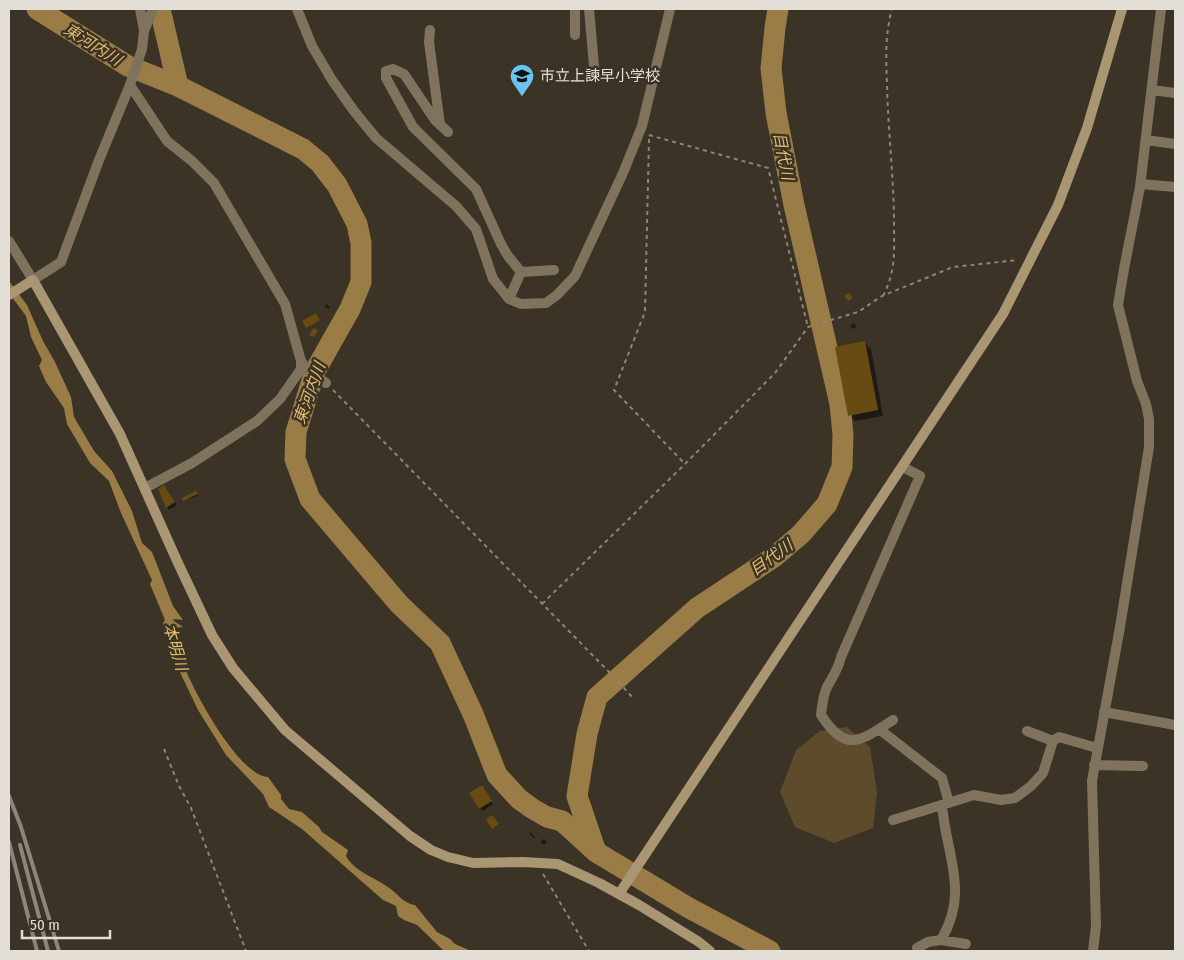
<svg xmlns="http://www.w3.org/2000/svg" width="1184" height="960" font-family="'Fira Sans Condensed','Noto Sans JP',sans-serif">
<rect width="100%" height="100%" fill="#3b3325"/>
<path fill="#5d4b2b" d="M 847,727 L 870,747 L 877,793 L 873,828 L 834,843 L 795,827 L 780,792 L 796,750 L 820,731 Z"/>
<path fill="#9a7c46" d="M 9,281 L 27,305 L 43,341 L 55,362 L 71,397 L 74,417 L 94,451 L 112,471 L 132,511 L 142,543 L 152,552 L 173,606 L 183,620 L 173,619 L 174,621 L 183,627 L 173,628 C 173,659 236,777 268,777 L 281,795 L 281,799 L 289,809 L 302,812 L 319,827 L 322,832 L 348,850 L 346,856 C 355,872 374,877 388,887 C 397,893 404,904 415,905 L 437,932 L 450,939 L 455,944 L 471,951 L 444,951 L 417,925 L 404,920 L 398,916 L 396,906 L 383,900 L 302,829 L 269,807 L 263,794 L 226,755 L 198,710 L 176,664 L 163,623 L 165,620 L 150,584 L 152,580 L 121,513 L 109,481 L 90,463 L 67,424 L 64,408 L 46,382 L 39,366 L 42,360 L 31,337 L 26,316 L 9,293 Z"/>
<path fill="#0007" d="M 326,304 L 330,307 L 329,309 L 325,307 Z
M 854,323 L 857,327 L 853,329 L 850,326 Z
M 864,342 L 871,349 L 883,416 L 855,421 L 849,415 Z
M 166,489 L 177,505 L 169,510 L 159,490 Z
M 197,494 L 198,496 L 184,500 Z
M 484,789 L 493,804 L 483,811 L 480,808 Z
M 530,832 L 535,837 L 534,838 L 529,834 Z
M 543,839 L 547,842 L 544,845 L 540,842 Z"/>
<g fill="none" stroke-linecap="round" stroke-linejoin="round">
<path stroke="#9a7c46" stroke-width="21" d="M 37,9 L 128,66 L 178,86 L 303,149 L 320,163 L 337,185 L 357,224 L 361,243 L 361,282 L 350,309 L 315,371 L 296,432 L 295,459 L 310,499 L 399,604 L 440,643 L 473,714 L 497,775 L 519,799 L 533,809 L 547,817 L 562,821 L 596,852 L 689,908 L 770,951
M 160,9 L 178,86
M 595,849 L 577,796 L 587,734 L 597,697 L 697,608 L 774,557 L 801,534 L 827,504 L 842,467 L 843,435 L 840,404 L 794,205 L 776,113 L 771,68 L 775,28 L 778,9"/>
</g>
<path fill="#674b10" d="M 849,293 L 853,298 L 848,301 L 844,296 Z
M 316,313 L 320,320 L 306,328 L 302,321 Z
M 313,328 L 318,330 L 314,337 L 309,335 Z
M 865,341 L 878,410 L 848,416 L 835,347 Z
M 164,485 L 175,502 L 166,508 L 158,489 Z
M 196,491 L 198,494 L 183,501 L 181,498 Z
M 482,785 L 492,801 L 479,809 L 469,793 Z
M 492,815 L 499,824 L 492,829 L 486,820 Z"/>
<g fill="none" stroke-linecap="round" stroke-linejoin="round">
<path stroke="#8c857a" stroke-width="2" stroke-dasharray="4 4" stroke-linecap="butt" d="M 649,135 L 768,168 L 808,327
M 649,139 L 645,312 L 614,390 L 685,464
M 883,296 C 896,271 894,252 894,225 C 894,178 888,131 887,84 C 886,58 885,34 892,9
M 333,390 L 612,675 L 634,699
M 542,604 L 685,464 L 775,373 L 808,327 L 858,312 L 882,296 L 953,267 L 1018,260
M 164,749 L 179,786 L 191,808 L 246,951
M 543,874 L 589,951"/>
<path stroke="#80735d" stroke-width="10" d="M 140,9 L 144,30
M 297,9 L 312,46 L 332,80 L 354,111 L 376,138 L 456,206 L 476,229 L 493,279 L 509,299 L 521,304 L 546,303 L 557,295 L 575,276 L 623,173 L 642,126 L 670,9
M 575,9 L 575,35
M 589,9 L 594,66
M 430,30 L 429,42 L 440,125
M 130,85 L 167,141 L 192,161 L 214,183 L 285,304 L 301,361 L 308,371 L 326,383
M 1152,90 L 1175,93
M 448,132 L 435,120 L 404,74 L 393,69 L 386,71 L 386,78 L 413,127 L 476,189 L 501,244 L 508,256 L 521,272
M 1146,140 L 1175,144
M 1141,184 L 1175,187
M 9,241 L 33,280 L 61,262 L 99,160 L 130,85 L 142,49 L 144,31 L 153,9
M 509,299 L 521,272 L 554,270
M 145,488 L 192,463 L 257,421 L 280,399 L 301,369 L 301,361
M 1104,712 L 1175,725
M 893,720 C 860,741 847,754 821,715 C 822,705 823,696 827,687 C 833,676 838,670 841,657 L 920,476 L 903,467
M 879,729 L 942,778 L 949,803
M 1027,731 L 1053,741 L 1059,737 L 1097,748
M 1094,765 L 1143,766
M 942,805 C 946,855 970,892 941,940 L 966,944
M 893,820 L 974,795 L 1001,800 L 1015,798 L 1031,786 L 1043,773 L 1053,741
M 917,948 L 928,942 L 941,940
M 1093,951 L 1096,926 L 1092,781 L 1120,627 L 1149,447 L 1149,419 L 1146,404 L 1137,381 L 1118,305 L 1124,269 L 1140,187 L 1161,9"/>
<path stroke="#ab9673" stroke-width="10" d="M 9,295 L 33,280 L 120,434 L 178,563 L 212,635 L 233,668 L 285,730 L 410,836 L 431,850 L 448,857 L 473,863 L 523,862 L 558,864 L 599,883 L 639,905 L 699,942 L 710,951
M 619,894 L 1003,314 L 1058,205 L 1087,128 L 1122,9"/>
<path stroke="#8c867a" stroke-width="4" d="M 9,796 L 21,827 L 59,951
M 9,842 L 37,951
M 20,845 L 48,951"/>
</g>
<defs>
<symbol id="school-pin" viewBox="-11 -11 22 30"><path d="M0 17L-7.5 6A9.5 9.5 0 1 1 7.5 6Z" fill="#68c4f0" stroke="#3b3325"/><path d="M0-5L7-2L0 1L-7-2ZM-4 1L0 2.5L4 1V4Q0 6-4 4Z" fill="#111"/></symbol>
</defs>
<g fill-rule="evenodd">
<use href="#school-pin" x="508" y="62" width="28" height="38"/>
</g>
<g text-anchor="middle" stroke-width="5" stroke-linejoin="round" paint-order="stroke">
<g font-size="15" fill="#e4dfd6" stroke="#3b3325" text-anchor="start">
<text x="540" y="81">市立上諫早小学校</text>
</g>
<g font-size="16" font-style="italic" fill="#e7bc6b" stroke="#3b3325">
<text transform="translate(93 44) rotate(32)" y="6">東河内川</text>
<text transform="translate(784 156) rotate(79)" y="6">目代川</text>
<text transform="translate(309 393) rotate(-70)" y="6">東河内川</text>
<text transform="translate(771 557) rotate(-36)" y="6">目代川</text>
<text transform="translate(176 647) rotate(74)" y="6">本明川</text>
</g>
</g>
<rect width="1184" height="960" fill="none" stroke="#e4dfd6" stroke-width="20"/>
<path d="M22 930v8h88v-8" fill="none" stroke="#e4dfd6" stroke-width="2.5"/>
<text x="30" y="930" font-size="15" fill="#e4dfd6" stroke="#3b3325" stroke-width="4" paint-order="stroke">50 m</text>
</svg>
